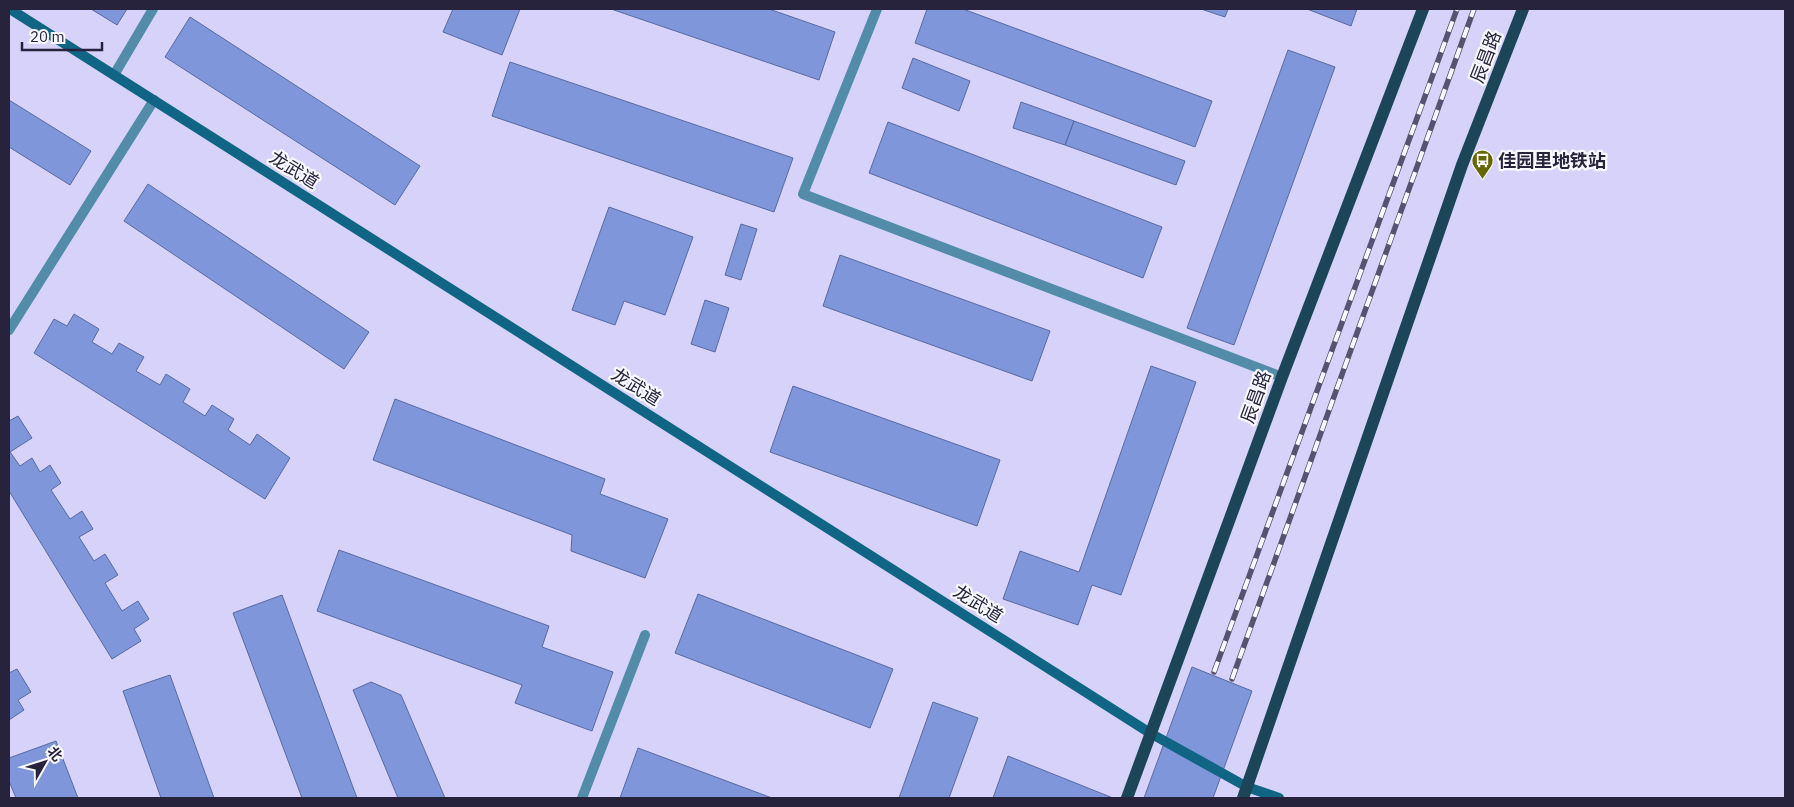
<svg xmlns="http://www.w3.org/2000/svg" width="1794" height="807" font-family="'IBM Plex Sans','Noto Sans SC',sans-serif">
<rect width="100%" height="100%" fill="#d6d2fa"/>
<path fill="#8096da" stroke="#586aa3" d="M 91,9 L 127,9 L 117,25 Z
M 453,9 L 520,9 L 502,55 L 443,32 Z
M 611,9 L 769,9 L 835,32 L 819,80 Z
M 927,9 L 963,9 L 1212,101 L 1195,147 L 915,43 Z
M 1201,9 L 1228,9 L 1225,17 Z
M 1307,9 L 1357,9 L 1351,26 Z
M 190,17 L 420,166 L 395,205 L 165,57 Z
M 1288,50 L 1335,67 L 1234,345 L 1187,328 Z
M 913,58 L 970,81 L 959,111 L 902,88 Z
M 510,62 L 793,158 L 774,212 L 492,116 Z
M 9,100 L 91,151 L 70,185 L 9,147 Z
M 1021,102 L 1074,121 L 1065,145 L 1013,128 Z
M 1074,121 L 1185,161 L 1176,185 L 1065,145 Z
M 888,122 L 1162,227 L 1143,278 L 869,173 Z
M 148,184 L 369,332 L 344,369 L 124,221 Z
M 609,207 L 693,237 L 665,315 L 624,301 L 615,325 L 572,310 Z
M 741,224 L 757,229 L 741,280 L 725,275 Z
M 840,255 L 1050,331 L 1032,381 L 823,306 Z
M 705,300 L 729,308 L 715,352 L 691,344 Z
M 74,314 L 99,329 L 92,342 L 112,354 L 119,343 L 144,357 L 136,371 L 160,385 L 166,374 L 190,389 L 183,402 L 205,416 L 212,405 L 234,419 L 228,430 L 250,445 L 257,434 L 290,458 L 265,499 L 34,353 L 54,319 L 67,326 Z
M 1151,366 L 1196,382 L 1121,595 L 1092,585 L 1078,625 L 1003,599 L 1020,551 L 1079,572 Z
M 793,386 L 1000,460 L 977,526 L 770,452 Z
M 395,399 L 605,479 L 600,494 L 668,519 L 645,578 L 571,551 L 572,535 L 373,460 Z
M 18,416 L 32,438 L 10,452 L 20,466 L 32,458 L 40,472 L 50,465 L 61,483 L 51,490 L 70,519 L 82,511 L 93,529 L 79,537 L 94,561 L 105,554 L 118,575 L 105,583 L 122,611 L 138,601 L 149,619 L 134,629 L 141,641 L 112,659 L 9,491 L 9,421 Z
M 339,550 L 549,626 L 542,647 L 613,672 L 592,731 L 515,703 L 522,685 L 317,611 Z
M 698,594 L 893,669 L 870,728 L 675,653 Z
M 282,595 L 357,798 L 302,798 L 233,613 Z
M 1192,667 L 1252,691 L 1213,798 L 1144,798 Z
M 17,669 L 31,692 L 18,700 L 24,710 L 9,720 L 9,673 Z
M 170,675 L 214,798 L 161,798 L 123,691 Z
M 371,682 L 401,695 L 445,798 L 398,798 L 353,690 Z
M 933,702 L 978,718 L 949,798 L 899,798 Z
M 56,741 L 78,798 L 16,798 L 9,781 L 9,758 Z
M 638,748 L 772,798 L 620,798 Z
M 1008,756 L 1113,798 L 993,798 Z"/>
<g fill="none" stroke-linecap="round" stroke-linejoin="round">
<path stroke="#528ca8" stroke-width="10" d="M 877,9 L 803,194 L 1282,377
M 114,75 L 153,9
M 9,330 L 154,100
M 582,798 L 645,635"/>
<path stroke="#106584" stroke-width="10" d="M 10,9 L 1150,733 L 1247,787 L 1279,798"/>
<path stroke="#1c4658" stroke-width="12" d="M 1127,798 L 1282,377 L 1423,9
M 1243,798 L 1462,165 L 1523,9"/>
<defs>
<path id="rail" d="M 1214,672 L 1457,9
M 1232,679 L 1474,9"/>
</defs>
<use href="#rail" stroke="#56526f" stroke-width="5.5"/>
<use href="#rail" stroke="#f8f8ff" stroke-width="4" stroke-dasharray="11" stroke-linecap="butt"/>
</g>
<defs>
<symbol id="bus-pin" viewBox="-11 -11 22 30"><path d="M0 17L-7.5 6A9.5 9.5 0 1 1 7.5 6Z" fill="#676702" stroke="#f8f8ff"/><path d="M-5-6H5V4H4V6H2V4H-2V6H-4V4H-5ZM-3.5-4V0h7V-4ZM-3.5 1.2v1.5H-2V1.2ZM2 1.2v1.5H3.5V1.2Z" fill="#fff"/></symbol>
</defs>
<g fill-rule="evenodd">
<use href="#bus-pin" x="1470" y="148" width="25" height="34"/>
</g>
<g text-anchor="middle" stroke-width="4.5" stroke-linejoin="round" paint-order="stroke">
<g font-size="18" fill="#27233c" stroke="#f8f8ff">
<text transform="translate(1486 57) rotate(-69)" y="6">辰昌路</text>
<text transform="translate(294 170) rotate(32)" y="6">龙武道</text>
<text transform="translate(636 387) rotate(32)" y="6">龙武道</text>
<text transform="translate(1256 397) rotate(-70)" y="6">辰昌路</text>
<text transform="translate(978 604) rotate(32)" y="6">龙武道</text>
</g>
<g font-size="18" font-weight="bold" fill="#27233c" stroke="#f8f8ff" text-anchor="start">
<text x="1498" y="167">佳园里地铁站</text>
</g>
</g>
<rect width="1794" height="807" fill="none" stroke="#27233c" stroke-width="20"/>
<g transform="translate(45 762) rotate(51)" stroke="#f8f8ff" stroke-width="4" paint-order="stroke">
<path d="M0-4L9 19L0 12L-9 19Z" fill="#27233c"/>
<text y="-8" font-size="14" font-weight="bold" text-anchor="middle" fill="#27233c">北</text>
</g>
<path d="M22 42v8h80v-8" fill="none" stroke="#27233c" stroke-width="2.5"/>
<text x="30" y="42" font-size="15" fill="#27233c" stroke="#f8f8ff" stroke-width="4" paint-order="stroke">20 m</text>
</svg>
